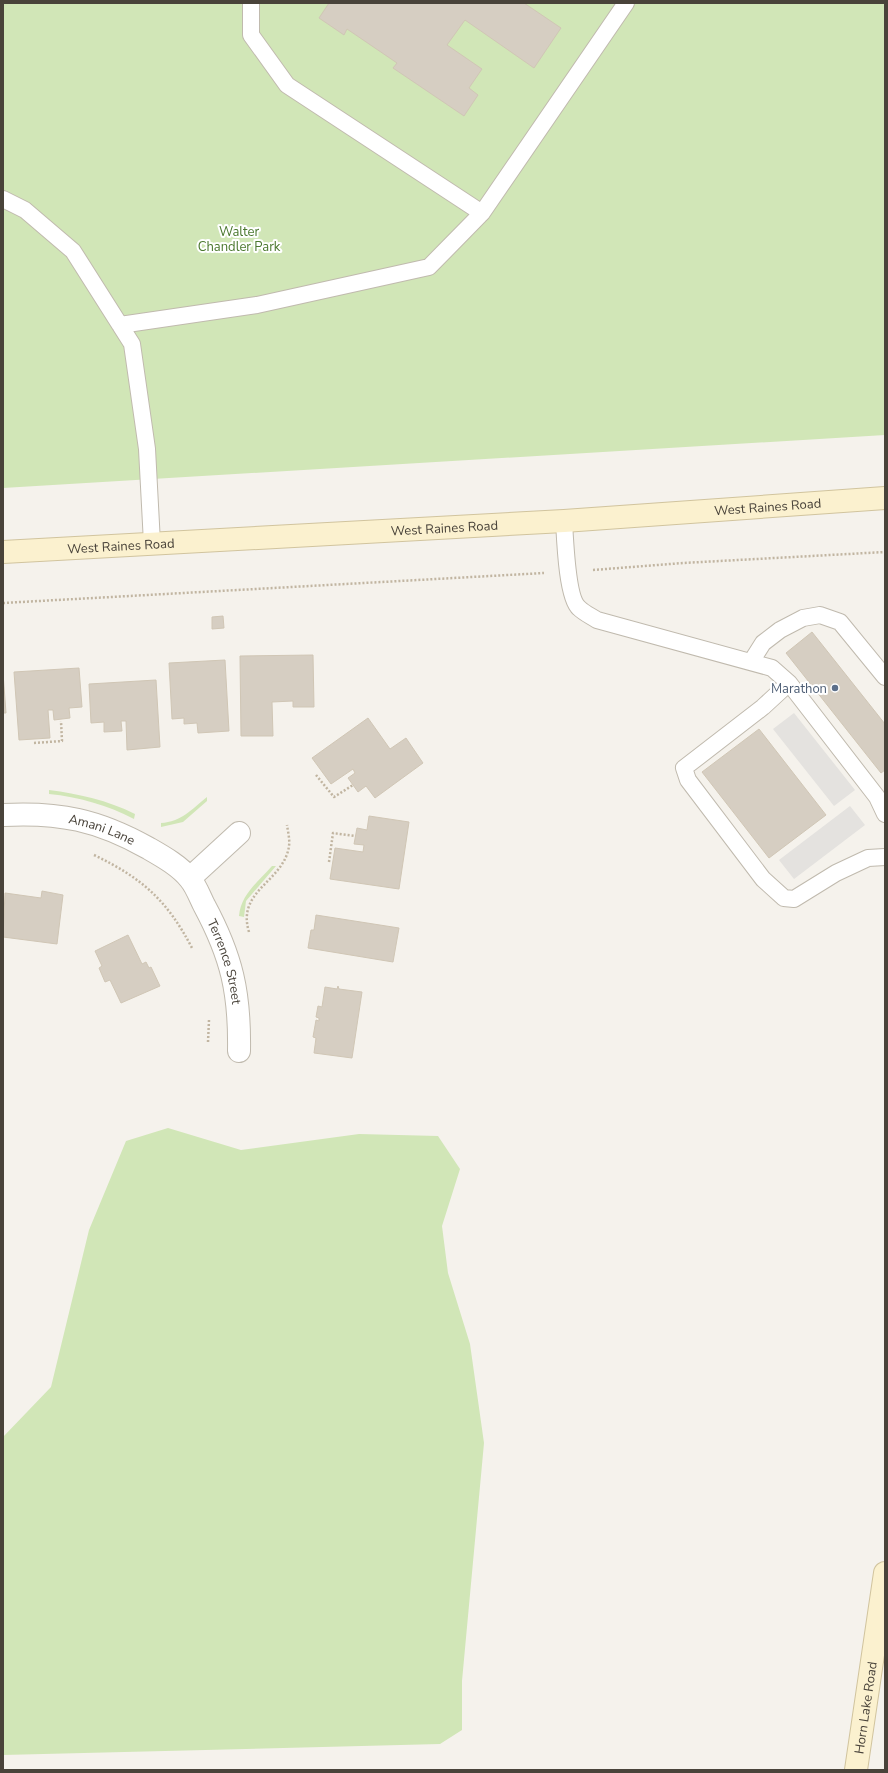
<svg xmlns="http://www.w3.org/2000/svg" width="888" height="1773" font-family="'Nunito Sans',sans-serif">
<rect width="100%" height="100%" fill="#f5f2ec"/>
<path fill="#d1e6b7" d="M 3,3 L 885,3 L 885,435 L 3,488 Z
M 49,790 C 79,794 107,800 135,814 L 134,819 C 107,805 79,797 49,794 Z
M 207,797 L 207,801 L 183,822 L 161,827 L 161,823 C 181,822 192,809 207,797 Z
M 272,866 L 276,866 L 246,901 L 244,917 L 239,916 C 241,894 258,882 272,866 Z
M 168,1128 L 241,1150 L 359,1134 L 438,1136 L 460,1169 L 442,1226 L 448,1273 L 470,1344 L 484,1443 L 462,1681 L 462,1730 L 440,1744 L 3,1755 L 3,1437 L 51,1387 L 89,1230 L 126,1141 Z"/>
<path fill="#e4e2df" d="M 794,713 L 855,790 L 834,806 L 773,729 Z
M 850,806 L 865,825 L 794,879 L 779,860 Z"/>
<path fill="#d6cec2" stroke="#d0c6b5" d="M 329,3 L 524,3 L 561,28 L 534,68 L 465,20 L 447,45 L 482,69 L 469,88 L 478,95 L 464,116 L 393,68 L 397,63 L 347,29 L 344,35 L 319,18 Z
M 223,616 L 224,628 L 212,629 L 212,617 Z
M 812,632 L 885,724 L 885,770 L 881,773 L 786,653 Z
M 313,655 L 314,707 L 293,707 L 293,701 L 272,702 L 273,736 L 241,736 L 240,656 Z
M 225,660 L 229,731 L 198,733 L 197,723 L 184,724 L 184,718 L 172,719 L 169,663 Z
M 79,668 L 82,707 L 69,708 L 70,718 L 54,720 L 53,710 L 48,710 L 50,738 L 19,740 L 14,672 Z
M 3,673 L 6,713 L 3,713 Z
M 156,680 L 160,747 L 127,750 L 126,721 L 121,721 L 122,731 L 104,732 L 104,722 L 91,723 L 89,684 Z
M 368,718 L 390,749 L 406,738 L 423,763 L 375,798 L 366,786 L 358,792 L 348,778 L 355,773 L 353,769 L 331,784 L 312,758 Z
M 759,729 L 826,815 L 769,858 L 702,772 Z
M 369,816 L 409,822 L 399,889 L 330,879 L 335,848 L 363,852 L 364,845 L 354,844 L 357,828 L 367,830 Z
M 42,891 L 63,895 L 57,944 L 3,937 L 5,893 L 41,898 Z
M 316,915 L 399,928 L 393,962 L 308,948 L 311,930 L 314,930 Z
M 128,935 L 142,964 L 146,962 L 149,968 L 151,967 L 160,986 L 121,1003 L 110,980 L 105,982 L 99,968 L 102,966 L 95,951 Z
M 338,986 L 339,989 L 362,992 L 352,1058 L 314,1053 L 316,1038 L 313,1037 L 316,1020 L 319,1021 L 319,1018 L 316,1017 L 318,1006 L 322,1007 L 325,987 L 337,989 Z"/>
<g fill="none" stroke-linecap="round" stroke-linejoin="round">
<defs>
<path id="service" d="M 251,3 L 251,35 L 287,85 L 482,213
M 3,199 L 25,210 L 73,251 L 132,344 L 147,449 L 152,543
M 120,325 L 257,305 L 429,267 L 482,213 L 626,3
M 564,521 C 565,538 567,598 579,608 C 584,613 591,616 597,620 L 772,668 L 789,683 L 877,797 L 885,814
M 751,662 L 763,643 L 780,630 L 803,618 L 820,615 L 840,622 L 885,677
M 789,683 L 763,707 L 684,768 L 688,780 L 763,879 L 784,898 L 794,899 L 836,873 L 868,858 L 885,857"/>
<g id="minor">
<path id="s1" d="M 3,815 C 60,812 98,820 148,848 C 162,856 180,866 190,879 C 196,886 200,897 204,905 C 232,957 240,993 239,1051"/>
<path d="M 190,878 L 239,833"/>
</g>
<g id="secondary">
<path id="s2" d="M 3,552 L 564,521 L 885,498"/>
<path id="s3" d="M 856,1770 L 885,1573"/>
</g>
</defs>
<use href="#service" stroke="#c0baae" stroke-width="18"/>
<use href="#minor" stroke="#c0baae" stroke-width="24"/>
<use href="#secondary" stroke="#d1c49e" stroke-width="24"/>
<path stroke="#c1b5a1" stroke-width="2.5" stroke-dasharray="2 2" stroke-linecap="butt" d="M 593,570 L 683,563 L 885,552
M 3,603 L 544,573
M 34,743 L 62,741 L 61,721
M 316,775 L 334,797 L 353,785
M 94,855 C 142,878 167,900 192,948
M 329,862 L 333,833 L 355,836
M 249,932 C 236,890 284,882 289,846 C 290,840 288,832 287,825
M 208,1042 L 209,1020"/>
<use href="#service" stroke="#fff" stroke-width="16"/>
<use href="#minor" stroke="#fff" stroke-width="22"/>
<use href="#secondary" stroke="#fbf1cf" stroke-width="22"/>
</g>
<circle fill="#5c6f8a" stroke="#fff" stroke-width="1.5" cx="835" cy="688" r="4"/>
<g text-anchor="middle" stroke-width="4" stroke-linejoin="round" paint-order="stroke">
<g font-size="13" fill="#4b782f" stroke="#fff">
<text x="239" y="236">Walter<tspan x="239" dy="15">Chandler Park</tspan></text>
</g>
<g font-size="13" fill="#49433a" stroke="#fff">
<text dy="5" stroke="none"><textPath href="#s2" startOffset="766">West Raines Road</textPath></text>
<text dy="5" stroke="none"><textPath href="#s2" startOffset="442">West Raines Road</textPath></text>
<text dy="5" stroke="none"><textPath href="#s2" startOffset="118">West Raines Road</textPath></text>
<text dy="5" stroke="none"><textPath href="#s1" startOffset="101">Amani Lane</textPath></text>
<text dy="5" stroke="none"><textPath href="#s1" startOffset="294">Terrence Street</textPath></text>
<text dy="5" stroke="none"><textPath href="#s3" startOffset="63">Horn Lake Road</textPath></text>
</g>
<g font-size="13" fill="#4e5e75" stroke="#fff" text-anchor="end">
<text x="827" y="693">Marathon</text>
</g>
</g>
<rect width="888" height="1773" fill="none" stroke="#49433a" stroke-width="8"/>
</svg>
